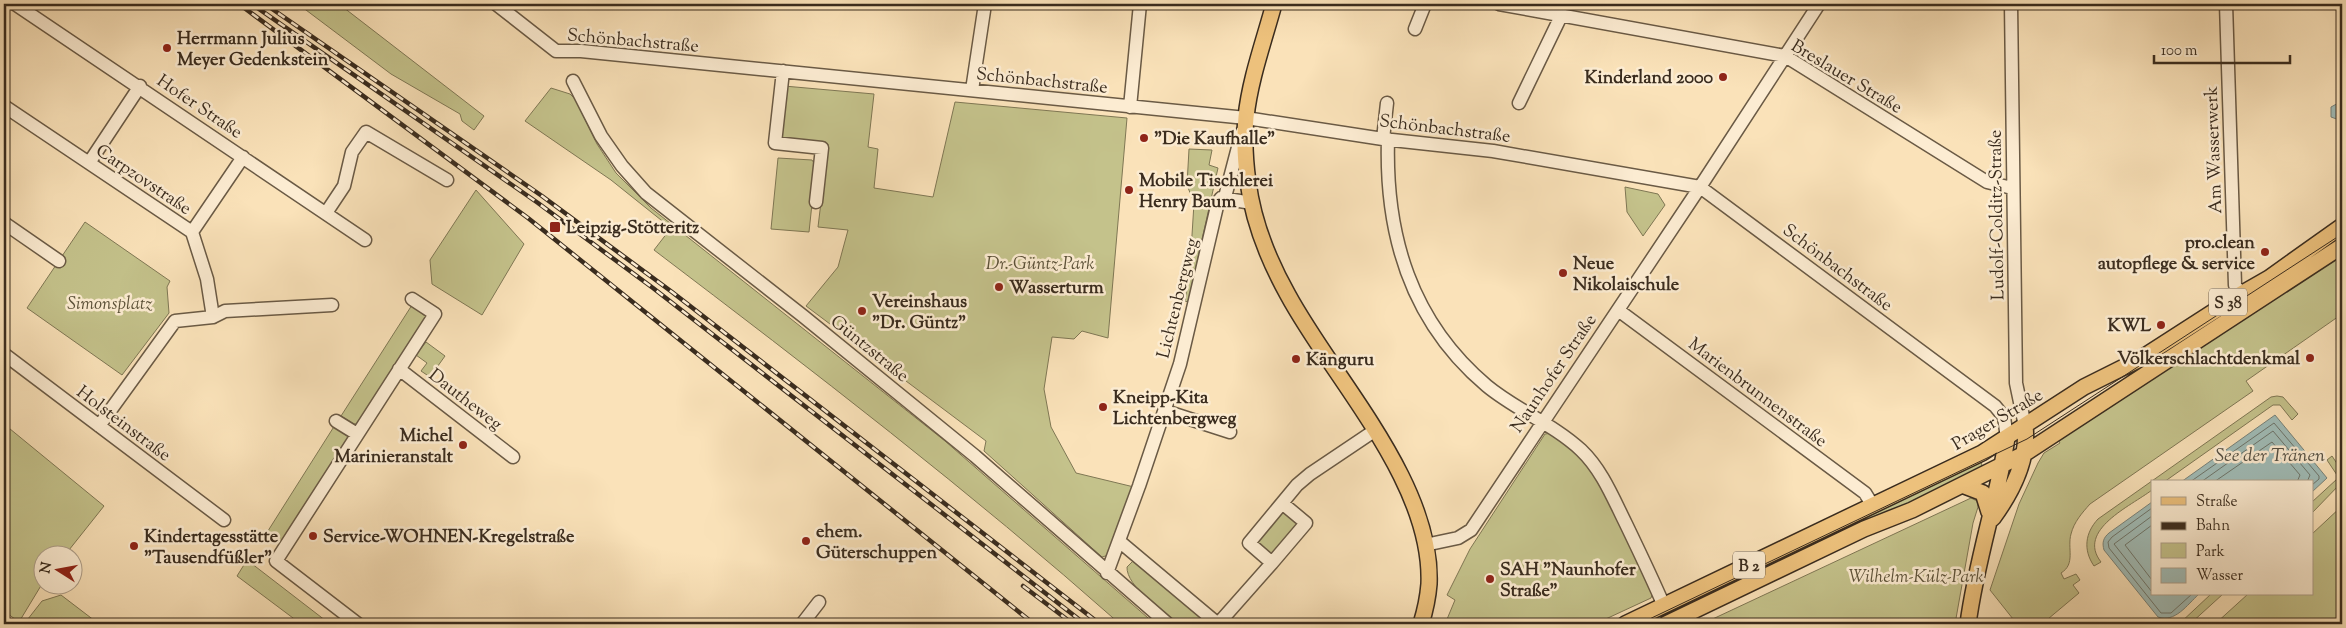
<svg xmlns="http://www.w3.org/2000/svg" width="2346" height="628" font-family="'Sorts Mill Goudy',serif">
<rect width="100%" height="100%" fill="#fae2b9"/>
<filter id="stains"><feTurbulence type="fractalNoise" baseFrequency=".004" numOctaves="4"/><feColorMatrix values="0 0 0 0 .2 0 0 0 0 .09 0 0 0 0 .02 0 0 0 .5 -.17"/></filter>
<radialGradient id="worn" r=".72"><stop offset=".6" stop-color="#630" stop-opacity="0"/><stop offset="1" stop-color="#630" stop-opacity=".3"/></radialGradient>
<path fill="#c4c28b" stroke="#7f7754" d="M 298,4 L 339,4 L 484,116 L 474,130 L 462,121 L 460,114 L 391,74 Z
M 784,86 L 874,94 L 868,147 L 878,149 L 874,188 L 933,197 L 955,102 L 1127,118 L 1108,338 L 1082,331 L 1074,339 L 1052,337 L 1044,389 L 1051,427 L 1076,473 L 1134,487 L 1109,555 L 1102,557 L 984,451 L 986,441 L 806,306 L 838,267 L 848,230 L 818,227 L 828,144 L 778,139 Z
M 551,88 L 570,94 L 575,99 L 597,144 L 616,173 L 651,208 L 945,441 L 1155,624 L 1120,624 C 971,492 812,370 654,250 L 671,228 L 611,180 L 525,121 Z
M 1189,149 L 1212,150 L 1209,165 L 1218,168 L 1188,302 L 1185,301 L 1190,267 L 1194,203 L 1187,185 Z
M 778,158 L 812,160 L 816,166 L 809,232 L 771,229 Z
M 1625,187 L 1658,194 L 1665,205 L 1643,236 L 1627,212 Z
M 476,190 L 524,244 L 482,315 L 432,284 L 430,260 Z
M 85,222 L 170,281 L 167,287 L 169,313 L 122,375 L 27,308 Z
M 2342,254 L 2342,314 L 2246,381 L 2253,391 L 2090,504 C 2082,513 2074,522 2071,534 C 2067,548 2076,564 2061,573 L 2064,579 L 2076,574 L 2080,580 L 2073,585 L 2079,593 L 2042,624 L 2017,624 L 1990,590 L 2019,504 L 2038,463 L 2044,453 L 2060,443 L 2057,438 Z
M 412,305 L 426,317 L 357,424 L 354,424 L 341,416 Z
M 426,342 L 445,356 L 430,377 L 421,371 L 427,363 L 416,355 Z
M 2277,396 L 2283,397 L 2298,414 L 2292,420 L 2280,405 L 2273,405 L 2164,482 L 2152,482 L 2152,490 C 2131,506 2076,530 2101,562 L 2094,566 C 2083,550 2085,533 2098,519 L 2271,397 Z
M 4,424 L 104,506 L 65,555 L 42,556 L 42,584 L 19,622 L 4,611 Z
M 335,425 L 349,437 L 281,544 L 266,534 Z
M 1552,433 L 1593,467 L 1653,592 L 1651,598 L 1595,624 L 1445,624 L 1455,600 L 1447,595 L 1470,549 L 1545,434 Z
M 2332,456 L 2342,471 L 2342,482 L 2312,513 L 2312,502 L 2337,479 L 2337,475 L 2327,460 Z
M 1981,459 L 1982,467 L 1912,501 L 1913,505 L 1865,524 L 1655,624 L 1635,624 Z
M 1971,498 L 1977,501 L 1978,507 L 1973,523 L 1955,624 L 1702,624 Z
M 2342,506 L 2342,624 L 2215,624 L 2248,594 L 2312,594 L 2312,534 Z
M 1283,508 L 1303,524 L 1272,559 L 1253,543 Z
M 247,560 L 330,624 L 301,624 L 237,576 Z
M 1133,561 L 1211,624 L 1178,624 C 1164,613 1126,586 1127,567 Z
M 2211,594 L 2223,594 L 2190,624 L 2179,624 Z
M 61,595 L 99,624 L 24,624 L 42,601 Z"/>
<path fill="#a0bcb7" stroke="#77827a" d="M 2342,101 L 2342,121 L 2331,117 L 2331,107 Z
M 2275,415 L 2327,478 L 2312,492 L 2312,482 L 2181,482 Z
M 2152,502 L 2152,594 L 2199,594 C 2187,605 2175,623 2158,617 L 2104,550 C 2102,543 2103,538 2109,533 Z"/>
<g fill="none" stroke-linecap="round" stroke-linejoin="round">
<path stroke="#6d746a" stroke-width="1" d="M 2190,482 L 2274,423 L 2319,476 L 2319,479 L 2312,485
M 2201,482 L 2273,431 L 2310,475 L 2307,482
M 2214,482 L 2272,442 L 2300,475 L 2297,482
M 2152,508 L 2112,537 L 2108,542 L 2109,548 L 2161,613 L 2171,613 L 2192,594
M 2152,516 L 2114,544 L 2152,592
M 2152,525 L 2125,545 L 2152,580"/>
<defs>
<path id="minor" d="M 15,4 L 365,240
M 496,4 L 556,51 L 581,51 L 1246,118 L 1383,139 L 1493,151 L 1700,187 L 1995,406 L 2004,417 L 2007,438
M 1499,4 L 1785,56 L 1987,182 L 2012,188
M 2011,4 L 2016,383 L 2025,426
M 2226,4 L 2235,285 L 2241,294
M 1415,29 L 1425,4
M 783,71 L 775,143 L 822,148 L 816,202
M 573,81 L 601,136 L 622,166 L 646,193 L 803,316 L 975,456 L 1168,624
M 972,90 L 985,4
M 1519,103 L 1561,16
M 4,106 L 192,232 L 207,279 L 213,317
M 1130,107 L 1140,4
M 1383,139 L 1387,103
M 1388,139 C 1385,236 1411,322 1487,386 C 1516,410 1553,424 1581,450 C 1602,470 1613,498 1626,524 C 1639,551 1652,578 1664,606
M 89,163 L 140,86
M 1225,197 L 1242,132
M 326,213 L 344,186 L 352,152 L 366,132 L 447,180
M 4,223 L 59,261
M 192,232 L 243,157
M 1618,310 L 1865,493 L 1873,506
M 4,354 L 224,520
M 399,369 L 513,457
M 1165,411 L 1230,432
M 336,421 L 357,434
M 99,426 L 175,321 L 213,317 L 225,311 L 332,305
M 1119,541 L 1218,624
M 1425,545 L 1458,538 L 1471,530 L 1700,187 L 1819,4
M 1272,563 L 1306,523 L 1282,503
M 1107,573 L 1139,486 L 1180,364 L 1218,202 L 1221,198 L 1252,203
M 358,624 L 276,561 L 435,314 L 412,299
M 802,624 L 819,602
M 1218,624 L 1272,563 L 1249,543 L 1297,485 L 1310,474 L 1374,431"/>
<path id="major" d="M 1274,4 C 1264,41 1250,79 1246,117 C 1244,138 1245,161 1248,182 C 1253,221 1269,261 1288,295 C 1334,380 1433,482 1429,584 C 1428,597 1425,611 1421,624
M 1962,485 L 1983,493 L 1989,512
M 1993,518 C 2012,492 2029,459 2025,426
M 1625,624 L 1982,453 L 2084,387 L 2140,359 L 2241,294 L 2269,278 L 2342,226
M 1666,624 L 1864,529 L 1912,510 L 2024,454 L 2342,246
M 1968,624 C 1976,561 1997,501 2007,438"/>
</defs>
<use href="#minor" stroke="#6a5a45" stroke-width="15"/>
<use href="#major" stroke="#3a2c1e" stroke-width="18"/>
<use href="#minor" stroke="#fcecd2" stroke-width="12"/>
<use href="#major" stroke="#edc17c" stroke-width="15"/>
<path stroke="#3a2c1e" stroke-width="1" d="M 1639,624 L 2027,439 L 2342,234"/>
<defs>
<path id="rail" d="M 239,4 L 528,218 L 1034,624
M 252,4 L 538,203 L 653,288 L 1085,624
M 265,4 L 542,196 L 672,292 L 1100,624
M 1023,586 L 1073,624"/>
</defs>
<use href="#rail" stroke="#3a2c1e" stroke-width="4.5"/>
<use href="#rail" stroke="#fcecd2" stroke-width="2.5" stroke-dasharray="8" stroke-linecap="butt"/>
</g>
<g fill="#8f2418" stroke="#fcecd2" stroke-width="2">
<circle cx="167" cy="48" r="5"/>
<circle cx="1723" cy="77" r="5"/>
<circle cx="1144" cy="138" r="5"/>
<circle cx="1129" cy="190" r="5"/>
<rect x="549" y="221" width="12" height="12" rx="2.5"/>
<circle cx="2265" cy="252" r="5"/>
<circle cx="1563" cy="273" r="5"/>
<circle cx="999" cy="287" r="5"/>
<circle cx="862" cy="311" r="5"/>
<circle cx="2161" cy="325" r="5"/>
<circle cx="2310" cy="358" r="5"/>
<circle cx="1296" cy="359" r="5"/>
<circle cx="1103" cy="407" r="5"/>
<circle cx="463" cy="445" r="5"/>
<circle cx="313" cy="536" r="5"/>
<circle cx="806" cy="541" r="5"/>
<circle cx="134" cy="546" r="5"/>
<circle cx="1490" cy="579" r="5"/>
</g>
<g text-anchor="middle" stroke-width="5" stroke-linejoin="round" paint-order="stroke">
<g fill="#fcecd2" stroke="#746654" stroke-width="1">
<rect x="2209" y="288.5" width="38" height="27" rx="4"/>
<rect x="1733" y="551.5" width="32" height="27" rx="4"/>
</g>
<g font-size="16" font-weight="bold" fill="#3a2c1e">
<text x="2228" y="308">S 38</text>
<text x="1749" y="571">B 2</text>
</g>
<g font-size="18" font-weight="bold" fill="#3a2c1e" stroke="#fcecd2" text-anchor="start">
<text x="177" y="44">Herrmann Julius<tspan x="177" dy="21">Meyer Gedenkstein</tspan></text>
<text x="1713" y="83" text-anchor="end">Kinderland 2000</text>
<text x="1154" y="144">"Die Kaufhalle"</text>
<text x="1139" y="186">Mobile Tischlerei<tspan x="1139" dy="21">Henry Baum</tspan></text>
<text x="566" y="233">Leipzig-Stötteritz</text>
<text x="2255" y="248" text-anchor="end">pro.clean<tspan x="2255" dy="21">autopflege &amp; service</tspan></text>
<text x="1573" y="269">Neue<tspan x="1573" dy="21">Nikolaischule</tspan></text>
<text x="1009" y="293">Wasserturm</text>
<text x="872" y="307">Vereinshaus<tspan x="872" dy="21">"Dr. Güntz"</tspan></text>
<text x="2151" y="331" text-anchor="end">KWL</text>
<text x="2300" y="364" text-anchor="end">Völkerschlachtdenkmal</text>
<text x="1306" y="365">Känguru</text>
<text x="1113" y="403">Kneipp-Kita<tspan x="1113" dy="21">Lichtenbergweg</tspan></text>
<text x="453" y="441" text-anchor="end">Michel<tspan x="453" dy="21">Marinieranstalt</tspan></text>
<text x="816" y="537">ehem.<tspan x="816" dy="21">Güterschuppen</tspan></text>
<text x="144" y="542">Kindertagesstätte<tspan x="144" dy="21">"Tausendfüßler"</tspan></text>
<text x="323" y="542">Service-WOHNEN-Kregelstraße</text>
<text x="1500" y="575">SAH "Naunhofer<tspan x="1500" dy="21">Straße"</tspan></text>
</g>
<g font-size="18" fill="#3a2c1e" stroke="#fcecd2">
<text transform="translate(633 40) rotate(5)" y="6">Schönbachstraße</text>
<text transform="translate(1847 76) rotate(31)" y="6">Breslauer Straße</text>
<text transform="translate(1042 80) rotate(6)" y="6">Schönbachstraße</text>
<text transform="translate(200 106) rotate(34)" y="6">Hofer Straße</text>
<text transform="translate(1445 128) rotate(7)" y="6">Schönbachstraße</text>
<text transform="translate(2213 150) rotate(-92)" y="6">Am Wasserwerk</text>
<text transform="translate(144 179) rotate(34)" y="6">Carpzovstraße</text>
<text transform="translate(1996 215) rotate(-91)" y="6">Ludolf-Colditz-Straße</text>
<text transform="translate(1838 267) rotate(37)" y="6">Schönbachstraße</text>
<text transform="translate(1177 298) rotate(-76)" y="6">Lichtenbergweg</text>
<text transform="translate(870 348) rotate(39)" y="6">Güntzstraße</text>
<text transform="translate(1553 373) rotate(-56)" y="6">Naunhofer Straße</text>
<text transform="translate(1758 392) rotate(37)" y="6">Marienbrunnenstraße</text>
<text transform="translate(466 399) rotate(38)" y="6">Dautheweg</text>
<text transform="translate(1997 419) rotate(-31)" y="6">Prager Straße</text>
<text transform="translate(124 423) rotate(37)" y="6">Holsteinstraße</text>
</g>
<g font-size="18" font-style="italic" fill="#5c5239" stroke="#fcecd2">
<text x="1040" y="269">Dr.-Güntz-Park</text>
<text x="110" y="309">Simonsplatz</text>
<text x="1916" y="582">Wilhelm-Külz-Park</text>
</g>
<g font-size="19" font-style="italic" fill="#545044" stroke="#fcecd2">
<text x="2270" y="461">See der Tränen</text>
</g>
</g>
<rect width="2346" height="628" fill="none" stroke="#fae2b9" stroke-width="20"/>
<rect x="5" y="5" width="2336" height="618" fill="none" stroke="#3a2c1e" stroke-width="2.5"/>
<rect x="10" y="10" width="2326" height="608" fill="none" stroke="#3a2c1e"/>
<rect x="2151" y="480" width="162" height="115" fill="#fcecd2" stroke="#ae9f8a"/>
<rect x="2161" y="497" width="25" height="8" fill="#edc17c" stroke="#ae9f8a"/>
<text x="2196" y="506" font-size="15" fill="#3a2c1e">Straße</text>
<rect x="2161" y="522" width="25" height="8" fill="#3a2c1e" stroke="#ae9f8a"/>
<text x="2196" y="530" font-size="15" fill="#3a2c1e">Bahn</text>
<rect x="2161" y="543" width="25" height="15" fill="#c4c28b" stroke="#ae9f8a"/>
<text x="2196" y="556" font-size="15" fill="#3a2c1e">Park</text>
<rect x="2161" y="568" width="25" height="15" fill="#a0bcb7" stroke="#ae9f8a"/>
<text x="2196" y="580" font-size="15" fill="#3a2c1e">Wasser</text>
<g transform="translate(58 570) rotate(281)"><circle r="24" fill="#fcecd2" stroke="#ae9f8a"/>
<path d="M0-4L9 19L0 12L-9 19Z" fill="#8f2418"/>
<text y="-8" font-size="14" font-weight="bold" text-anchor="middle" fill="#3a2c1e">N</text>
</g>
<path d="M2154 55v8h136v-8" fill="none" stroke="#3a2c1e" stroke-width="2.5"/>
<text x="2161" y="55" font-size="15" fill="#3a2c1e" stroke="#fcecd2" stroke-width="4" paint-order="stroke">100 m</text>
<rect width="100%" height="100%" filter="url(#stains)"/>
<rect width="100%" height="100%" fill="url(#worn)"/>
</svg>
